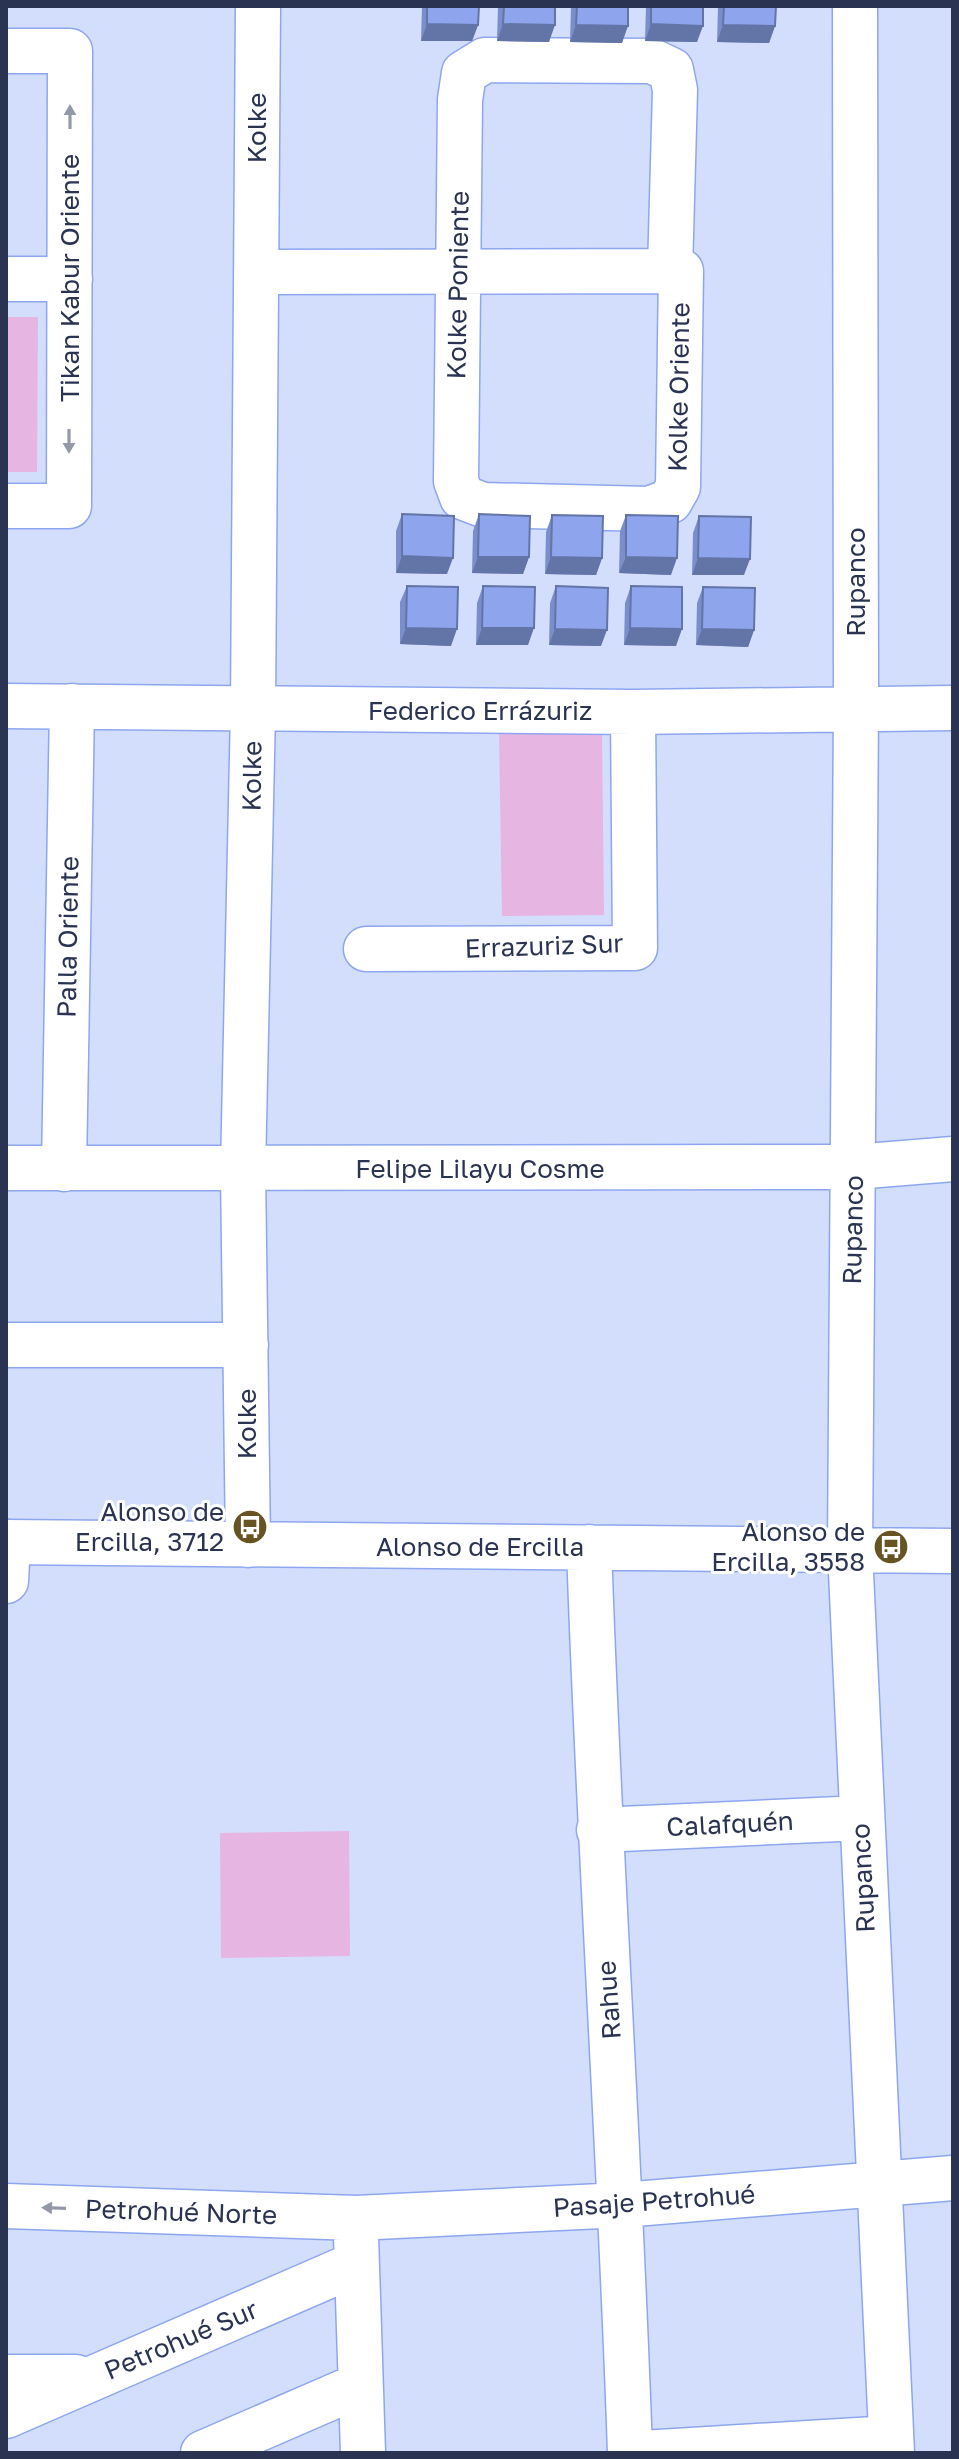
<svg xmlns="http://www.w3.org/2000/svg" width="959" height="2459" font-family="'Golos Text',sans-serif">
<rect width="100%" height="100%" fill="#d3defd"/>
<path fill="#e6b5e1" d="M 6,317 L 38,317 L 37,472 L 6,472 Z
M 499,734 L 602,734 L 604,915 L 502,916 Z
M 349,1831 L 350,1956 L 221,1958 L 220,1833 Z"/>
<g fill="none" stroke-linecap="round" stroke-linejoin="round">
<defs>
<path id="minor" d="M 855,6 L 856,708 L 850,1551 L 892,2453
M 6,51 L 70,51 L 69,506 L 6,506
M 256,272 L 681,271 L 678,487 L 670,501 L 649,509 L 483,505 L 462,497 L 456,481 L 460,100 L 464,73 L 485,60 L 652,61 L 671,70 L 675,90 L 670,271
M 6,279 L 70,279
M 6,706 L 633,712 L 953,708
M 366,949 L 635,948 L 633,712
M 6,1168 L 854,1167 L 953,1159
M 64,1169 L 72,706
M 6,1345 L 246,1345
M 6,1542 L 953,1551
M 248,1545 L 243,1170 L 253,710 L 258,6
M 589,1547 C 599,1849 620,2151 630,2453
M 6,1581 L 8,1542
M 599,1830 L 861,1818
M 6,2206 L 356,2218 L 622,2205 L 953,2178
M 356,2236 L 363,2453
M 6,2377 L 76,2377
M 6,2416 L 356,2264
M 203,2453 L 360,2385
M 642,2453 L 891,2438"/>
</defs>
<use href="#minor" stroke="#8ea6ef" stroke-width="47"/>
<use href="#minor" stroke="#fff" stroke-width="44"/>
</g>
<path fill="#7a8ecd" d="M 422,6 L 479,6 L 478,25 L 472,41 L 421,41 Z
M 498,6 L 555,6 L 549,42 L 497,41 Z
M 571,6 L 628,6 L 622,43 L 570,42 Z
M 646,6 L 703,6 L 697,42 L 645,41 Z
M 718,6 L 776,6 L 775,26 L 769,43 L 717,42 Z
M 402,514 L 447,574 L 396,573 L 396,531 Z
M 479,514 L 529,557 L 523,574 L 472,573 L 473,531 Z
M 552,515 L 602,558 L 596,575 L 545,574 L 546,532 Z
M 626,515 L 671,575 L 619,573 L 620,531 Z
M 699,516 L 744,575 L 692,575 L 693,533 Z
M 407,586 L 451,646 L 400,644 L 400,602 Z
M 483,586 L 528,645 L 476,645 L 477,603 Z
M 556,586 L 601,646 L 549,645 L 550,603 Z
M 631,586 L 676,646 L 624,645 L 625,603 Z
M 703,587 L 754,630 L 748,647 L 696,645 L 697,603 Z"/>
<path fill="#6374a7" d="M 427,24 L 478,25 L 472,41 L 421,41 Z
M 503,24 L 555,25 L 549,42 L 497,41 Z
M 651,24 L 703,26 L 697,42 L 645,41 Z
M 576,25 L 628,26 L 622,43 L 570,42 Z
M 723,25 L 775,26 L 769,43 L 717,42 Z
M 402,556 L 453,558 L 447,574 L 396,573 Z
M 478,557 L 529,557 L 523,574 L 472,573 Z
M 551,557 L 602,558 L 596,575 L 545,574 Z
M 626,557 L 677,558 L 671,575 L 619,573 Z
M 698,558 L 750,559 L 744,575 L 692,575 Z
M 406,628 L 457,629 L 451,646 L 400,644 Z
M 482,628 L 534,628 L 528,645 L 476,645 Z
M 630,628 L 682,629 L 676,646 L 624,645 Z
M 555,629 L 607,630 L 601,646 L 549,645 Z
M 702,629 L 754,630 L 748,647 L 696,645 Z"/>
<path fill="#8ea5ee" stroke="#6374a7" stroke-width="2" d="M 427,6 L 479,6 L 478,25 L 427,24 Z
M 504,6 L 555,6 L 555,25 L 503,24 Z
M 577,6 L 628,6 L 628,26 L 576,25 Z
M 651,6 L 703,6 L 703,26 L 651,24 Z
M 724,6 L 776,6 L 775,26 L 723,25 Z
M 402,514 L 454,516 L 453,558 L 402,556 Z
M 479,514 L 530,516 L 529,557 L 478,557 Z
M 552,515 L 603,516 L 602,558 L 551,557 Z
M 626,515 L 678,516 L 677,558 L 626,557 Z
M 699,516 L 751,517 L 750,559 L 698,558 Z
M 407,586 L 458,587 L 457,629 L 406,628 Z
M 483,586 L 535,587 L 534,628 L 482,628 Z
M 556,586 L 608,588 L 607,630 L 555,629 Z
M 631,586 L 682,587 L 682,629 L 630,628 Z
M 703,587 L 755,588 L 754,630 L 702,629 Z"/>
<defs><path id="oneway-solid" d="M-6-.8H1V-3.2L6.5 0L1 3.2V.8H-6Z" transform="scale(2)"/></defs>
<g fill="#9499a8">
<use href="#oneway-solid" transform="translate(70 117) rotate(-90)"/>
<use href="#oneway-solid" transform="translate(69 441) rotate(90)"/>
<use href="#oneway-solid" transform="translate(54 2208) rotate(-178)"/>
</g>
<defs>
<symbol id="bus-disc" viewBox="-11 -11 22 22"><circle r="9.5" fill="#665422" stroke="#fff"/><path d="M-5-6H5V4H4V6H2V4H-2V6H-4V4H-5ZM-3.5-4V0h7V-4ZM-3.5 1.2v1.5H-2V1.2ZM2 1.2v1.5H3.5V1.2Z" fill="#fff"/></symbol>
</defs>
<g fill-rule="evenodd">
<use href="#bus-disc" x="230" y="1507" width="40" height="40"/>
<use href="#bus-disc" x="871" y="1527" width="40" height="40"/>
</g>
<g text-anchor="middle" stroke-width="6" stroke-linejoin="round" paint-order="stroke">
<g font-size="26" fill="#2a3351" stroke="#fff">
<text transform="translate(257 128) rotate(-90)" y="9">Kolke</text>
<text transform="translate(70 278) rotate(-90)" y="9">Tikan Kabur Oriente</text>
<text transform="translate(458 285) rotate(-89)" y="9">Kolke Poniente</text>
<text transform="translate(679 387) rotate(-89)" y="9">Kolke Oriente</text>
<text transform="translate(856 582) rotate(-90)" y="9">Rupanco</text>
<text x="480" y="720">Federico Errázuriz</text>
<text transform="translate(252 776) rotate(-89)" y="9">Kolke</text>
<text transform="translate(68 937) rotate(-89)" y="9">Palla Oriente</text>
<text transform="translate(544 946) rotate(-2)" y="9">Errazuriz Sur</text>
<text x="480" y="1178">Felipe Lilayu Cosme</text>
<text transform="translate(853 1230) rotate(-89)" y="9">Rupanco</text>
<text transform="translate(247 1424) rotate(-90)" y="9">Kolke</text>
<text x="480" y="1556">Alonso de Ercilla</text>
<text transform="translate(730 1824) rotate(-3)" y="9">Calafquén</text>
<text transform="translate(863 1878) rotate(-93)" y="9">Rupanco</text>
<text transform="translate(609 2000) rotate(-94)" y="9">Rahue</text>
<text transform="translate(654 2201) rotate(-4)" y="9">Pasaje Petrohué</text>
<text transform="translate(181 2212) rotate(2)" y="9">Petrohué Norte</text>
<text transform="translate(181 2340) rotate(-23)" y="9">Petrohué Sur</text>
</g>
<g font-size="26" fill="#2a3351" stroke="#fff" text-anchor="end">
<text x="224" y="1521">Alonso de<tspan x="224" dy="30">Ercilla, 3712</tspan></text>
<text x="865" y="1541">Alonso de<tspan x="865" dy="30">Ercilla, 3558</tspan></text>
</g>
</g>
<rect width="959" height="2459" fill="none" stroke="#2a3351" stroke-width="16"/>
</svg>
